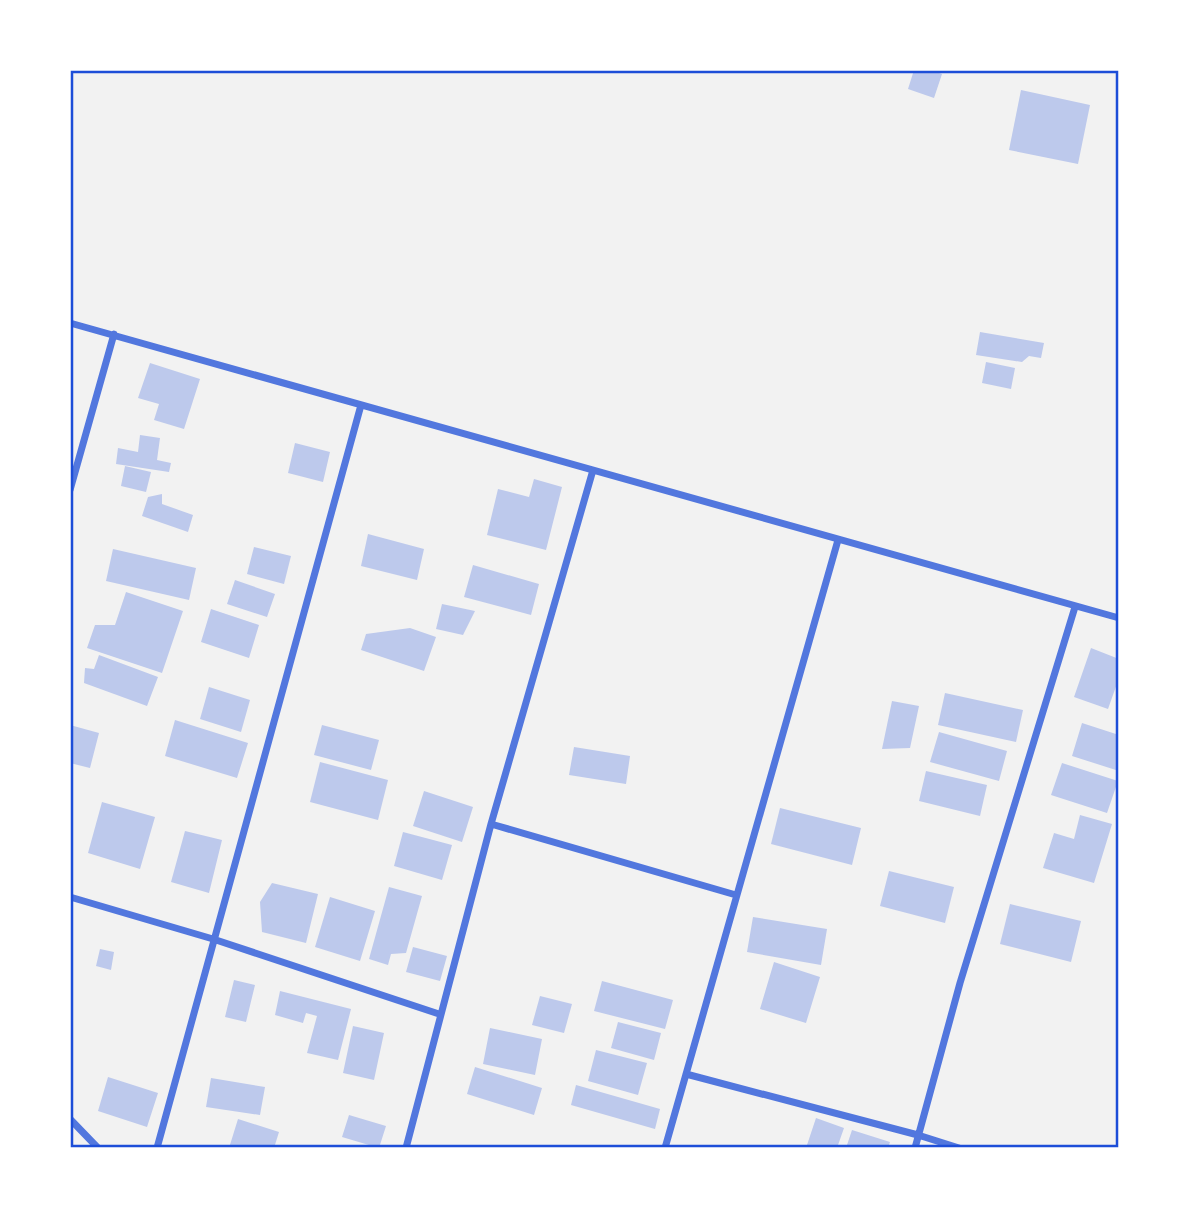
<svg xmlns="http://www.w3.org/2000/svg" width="1189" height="1218" font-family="Literata,serif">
<rect width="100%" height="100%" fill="#f2f2f2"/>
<path fill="#bdc9ec" d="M 914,70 L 931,70 L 942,74 L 934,98 L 908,89 Z
M 1021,90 L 1090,105 L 1078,164 L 1009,150 Z
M 980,332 L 1044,343 L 1041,358 L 1029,356 L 1022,362 L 976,355 Z
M 986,362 L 1015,368 L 1011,389 L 982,383 Z
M 150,363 L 200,379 L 184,429 L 154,420 L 159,404 L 138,398 Z
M 140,435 L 160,438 L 157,460 L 171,463 L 169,472 L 116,464 L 118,448 L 138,452 Z
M 295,443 L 330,452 L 323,482 L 288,473 Z
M 125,466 L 151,472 L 146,492 L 121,486 Z
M 534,479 L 562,487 L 546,550 L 487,535 L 498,489 L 529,497 Z
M 162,494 L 162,504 L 193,515 L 188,532 L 142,516 L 148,497 Z
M 368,534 L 424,549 L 417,580 L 361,566 Z
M 254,547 L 291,556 L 284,584 L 247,574 Z
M 113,549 L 196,568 L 189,600 L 106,581 Z
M 473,565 L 539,584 L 531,615 L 464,597 Z
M 235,580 L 275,594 L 267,617 L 227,604 Z
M 126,592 L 183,611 L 162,673 L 87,648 L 95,625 L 115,625 Z
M 442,604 L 475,611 L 463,635 L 436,629 Z
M 211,609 L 259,625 L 249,658 L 201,642 Z
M 410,628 L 436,637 L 424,671 L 361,650 L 366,634 Z
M 1091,648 L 1119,659 L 1119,678 L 1108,709 L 1074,697 Z
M 99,655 L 158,677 L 147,706 L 84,683 L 85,668 L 94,669 Z
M 209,687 L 250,700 L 241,732 L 200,719 Z
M 945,693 L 1023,710 L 1016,742 L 938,725 Z
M 892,701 L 919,706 L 910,748 L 882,749 Z
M 175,720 L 248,743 L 237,778 L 165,756 Z
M 1082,723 L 1119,735 L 1119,771 L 1072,756 Z
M 70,725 L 99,733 L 90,768 L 70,763 Z
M 322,725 L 379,740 L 371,770 L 314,755 Z
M 939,732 L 1007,751 L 999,781 L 930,762 Z
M 574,747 L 630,756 L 626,784 L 569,775 Z
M 320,762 L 388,780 L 378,820 L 310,802 Z
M 1062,763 L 1118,781 L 1107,813 L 1051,795 Z
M 926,771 L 987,785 L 980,816 L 919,801 Z
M 424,791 L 473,807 L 462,842 L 413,826 Z
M 102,802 L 155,817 L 140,869 L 88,853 Z
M 780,808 L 861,828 L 852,865 L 771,844 Z
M 1080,815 L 1112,824 L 1094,883 L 1043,868 L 1054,833 L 1074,839 Z
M 185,831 L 222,840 L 209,893 L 171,882 Z
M 403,832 L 452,845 L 442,880 L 394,866 Z
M 889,871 L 954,887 L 945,923 L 880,906 Z
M 272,883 L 318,894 L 306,943 L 262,932 L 260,902 Z
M 389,887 L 422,896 L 406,953 L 391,954 L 388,965 L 369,959 Z
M 330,897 L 375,911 L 360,961 L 315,947 Z
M 1010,904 L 1081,921 L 1071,962 L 1000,944 Z
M 753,917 L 827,929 L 821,965 L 747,952 Z
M 413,947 L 447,956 L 440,981 L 406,972 Z
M 100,949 L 114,952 L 111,970 L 96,966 Z
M 774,962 L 820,977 L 806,1023 L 760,1009 Z
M 234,980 L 255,985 L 246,1022 L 225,1017 Z
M 602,981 L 673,1000 L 665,1029 L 594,1011 Z
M 280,991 L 351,1009 L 338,1060 L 307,1053 L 317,1016 L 306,1013 L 303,1023 L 275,1015 Z
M 540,996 L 572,1004 L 564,1033 L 532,1025 Z
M 618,1022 L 661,1033 L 654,1060 L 611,1048 Z
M 353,1026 L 384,1033 L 374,1080 L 343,1073 Z
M 490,1028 L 542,1039 L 535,1075 L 483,1064 Z
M 596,1050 L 647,1063 L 638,1095 L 588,1081 Z
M 475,1067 L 542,1088 L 534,1115 L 467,1094 Z
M 108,1077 L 158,1093 L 147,1127 L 98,1111 Z
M 211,1078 L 265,1087 L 260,1115 L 206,1107 Z
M 576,1085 L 660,1109 L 655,1129 L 571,1105 Z
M 349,1115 L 386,1126 L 379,1148 L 342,1137 Z
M 816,1118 L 844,1128 L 837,1148 L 806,1148 Z
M 238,1119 L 279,1132 L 274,1148 L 229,1148 Z
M 852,1130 L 890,1142 L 888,1148 L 846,1148 Z"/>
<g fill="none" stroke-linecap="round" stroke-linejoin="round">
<path stroke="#5277de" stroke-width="7" d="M 70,323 L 1119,618
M 70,490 L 114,334
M 491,824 L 736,895
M 70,897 L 213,939 L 439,1014
M 686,1074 L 918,1135 L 959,1148
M 70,1119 L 98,1148
M 157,1148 L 361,405
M 406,1148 L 491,824 L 593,470
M 665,1148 L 838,540
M 915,1148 L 960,983 L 1075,607"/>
</g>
<rect width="1189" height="1218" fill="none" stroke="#ffffff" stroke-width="144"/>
<rect x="72" y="72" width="1045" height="1074" fill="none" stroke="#1d4ed8" stroke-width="2.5"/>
</svg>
